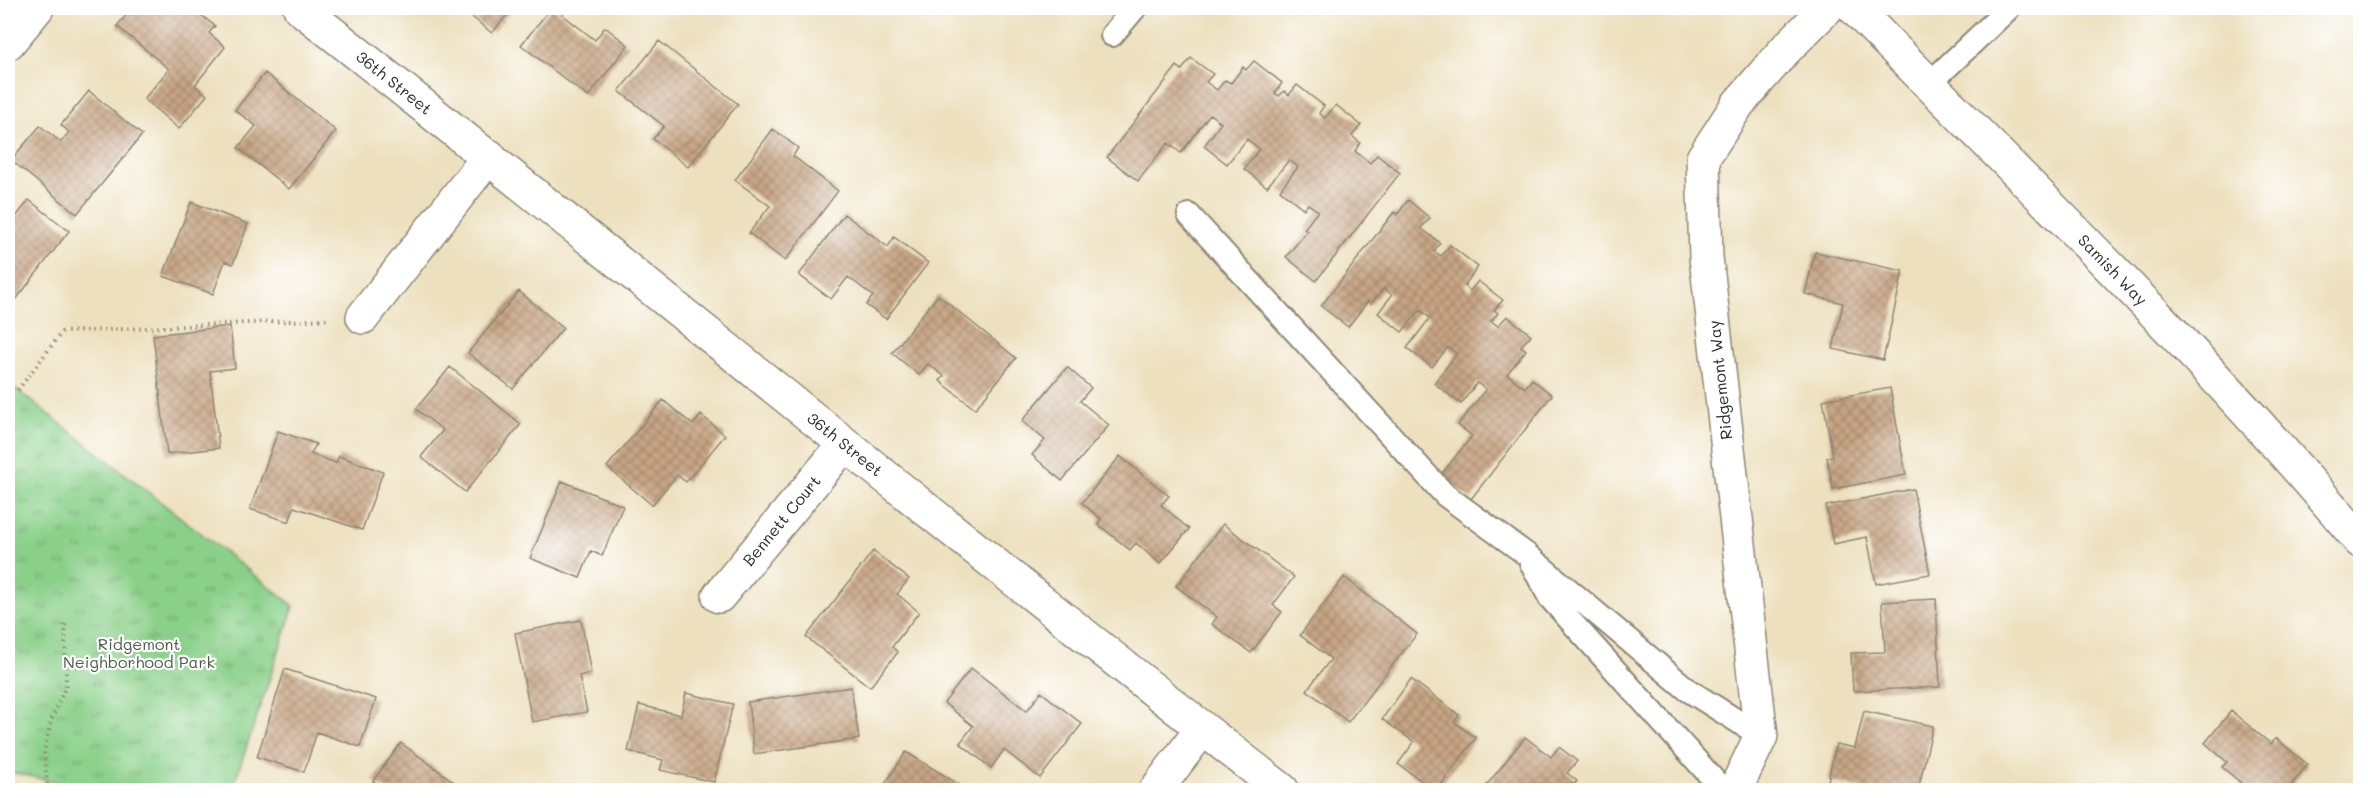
<svg xmlns="http://www.w3.org/2000/svg" width="2368" height="798" font-family="Mali,sans-serif">
<defs>
<pattern id="grass-tufts" width="24" height="20" patternUnits="userSpaceOnUse" patternTransform="scale(1.5)"><rect width="24" height="20" fill="#8ad089"/><path d="M3 7l-1-3M5 7V3M7 7l1-3M15 17l-1-3M17 17v-4M19 17l1-3" fill="none" stroke="#71a970"/></pattern>
<pattern id="building-cross-hatch" width="8" height="8" patternUnits="userSpaceOnUse" patternTransform="scale(1.5)"><rect width="8" height="8" fill="#c8a584"/><path d="M0 0l8 8M0 8l8-8" fill="none" stroke="#a3876c"/></pattern>
</defs>
<rect width="100%" height="100%" fill="#fff"/>
<filter id="ink" filterUnits="userSpaceOnUse"><feTurbulence type="fractalNoise" baseFrequency=".0167" numOctaves="2"/><feDisplacementMap in="SourceGraphic" scale="12" xChannelSelector="R" yChannelSelector="G"/><feConvolveMatrix kernelMatrix="1 2 1 2 8 2 1 2 1" color-interpolation-filters="sRGB"/></filter>
<filter id="wash" filterUnits="userSpaceOnUse"><feTurbulence type="fractalNoise" baseFrequency=".008" numOctaves="4" result="noise"/><feDisplacementMap in="SourceGraphic" scale="24" xChannelSelector="R" yChannelSelector="G"/><feGaussianBlur stdDeviation="1.35" result="paint"/><feColorMatrix in="noise" values="0 0 0 0 0 0 0 0 0 0 0 0 0 0 0 0 0 1.4 0 .05"/><feComposite in="paint" operator="in"/></filter>
<g filter="url(#wash)">
<rect width="100%" height="100%" fill="#ede0be"/>
<path fill="url(#grass-tufts)" stroke="#5a7e5a" stroke-width="1.5" d="M 16,389 L 294,606 L 232,790 L 96,790 L 8,772 L 8,398 Z"/>
<g id="blocks">
<path fill="url(#building-cross-hatch)" d="M 132,8 L 172,8 L 180,14 L 186,8 L 192,8 L 215,26 L 209,33 L 225,47 L 195,85 L 207,95 L 179,129 L 144,99 L 169,69 L 117,26 Z
M 463,8 L 513,8 L 492,33 L 462,9 Z
M 551,8 L 554,8 L 595,40 L 605,27 L 628,45 L 588,97 L 521,45 Z
M 659,41 L 738,104 L 688,167 L 653,139 L 664,126 L 619,91 Z
M 1191,58 L 1213,74 L 1206,82 L 1217,90 L 1225,80 L 1231,83 L 1243,67 L 1246,70 L 1254,61 L 1282,83 L 1275,93 L 1279,96 L 1284,91 L 1289,95 L 1297,85 L 1324,106 L 1319,113 L 1325,118 L 1336,105 L 1361,125 L 1352,136 L 1360,143 L 1355,151 L 1370,163 L 1377,155 L 1400,173 L 1316,281 L 1286,257 L 1307,231 L 1304,229 L 1318,211 L 1308,204 L 1304,209 L 1280,190 L 1298,167 L 1289,160 L 1267,187 L 1244,169 L 1259,149 L 1247,139 L 1227,164 L 1204,146 L 1221,123 L 1210,114 L 1181,153 L 1168,143 L 1138,181 L 1107,157 L 1177,66 L 1182,70 Z
M 265,73 L 336,131 L 289,189 L 238,148 L 256,126 L 235,110 Z
M 89,91 L 142,135 L 77,214 L 11,160 L 40,126 L 61,142 L 69,132 L 61,125 Z
M 773,129 L 798,148 L 793,156 L 838,191 L 785,261 L 749,233 L 770,206 L 735,180 Z
M 29,200 L 69,231 L 8,310 L 8,227 Z
M 1408,200 L 1430,218 L 1421,228 L 1440,243 L 1434,251 L 1441,256 L 1450,245 L 1478,267 L 1464,286 L 1470,291 L 1478,281 L 1503,300 L 1494,310 L 1498,313 L 1491,321 L 1498,326 L 1507,316 L 1531,335 L 1521,346 L 1526,350 L 1507,374 L 1525,388 L 1532,379 L 1552,395 L 1471,499 L 1440,476 L 1472,436 L 1458,425 L 1486,389 L 1477,383 L 1461,404 L 1434,383 L 1457,354 L 1448,347 L 1432,367 L 1407,348 L 1430,318 L 1420,310 L 1402,332 L 1378,313 L 1392,295 L 1384,288 L 1371,304 L 1368,301 L 1348,327 L 1321,306 L 1394,212 L 1397,215 Z
M 191,202 L 248,224 L 233,264 L 225,261 L 213,294 L 163,276 Z
M 844,214 L 888,247 L 894,237 L 928,263 L 886,319 L 866,305 L 873,296 L 848,277 L 831,299 L 799,275 Z
M 1815,252 L 1903,271 L 1883,360 L 1833,349 L 1843,303 L 1805,294 Z
M 519,291 L 563,328 L 513,389 L 468,353 Z
M 938,295 L 1016,358 L 975,409 L 940,381 L 944,376 L 928,364 L 919,375 L 892,353 Z
M 230,326 L 235,368 L 210,371 L 219,448 L 167,454 L 153,335 Z
M 450,367 L 521,424 L 465,492 L 421,457 L 443,430 L 416,409 Z
M 1067,367 L 1091,388 L 1080,401 L 1109,425 L 1062,481 L 1032,455 L 1045,440 L 1022,421 Z
M 1890,388 L 1906,475 L 1833,489 L 1827,457 L 1833,456 L 1823,400 Z
M 663,400 L 693,425 L 701,415 L 725,435 L 686,482 L 677,475 L 652,505 L 607,467 Z
M 278,431 L 316,444 L 311,454 L 336,463 L 339,456 L 383,472 L 362,530 L 294,507 L 289,522 L 250,509 Z
M 1120,456 L 1169,496 L 1161,505 L 1189,529 L 1160,564 L 1136,543 L 1130,550 L 1098,524 L 1101,519 L 1082,503 Z
M 562,481 L 623,506 L 602,556 L 591,551 L 580,578 L 530,558 Z
M 1913,489 L 1930,574 L 1876,584 L 1867,537 L 1833,544 L 1826,506 Z
M 1223,524 L 1294,577 L 1273,605 L 1282,612 L 1251,653 L 1212,624 L 1217,617 L 1176,586 Z
M 873,551 L 909,579 L 897,594 L 919,612 L 892,647 L 898,652 L 870,687 L 806,637 Z
M 1344,577 L 1417,634 L 1348,722 L 1307,690 L 1331,659 L 1300,635 Z
M 1936,599 L 1940,687 L 1853,691 L 1851,653 L 1885,652 L 1882,602 Z
M 581,620 L 591,673 L 579,676 L 587,712 L 532,722 L 515,633 Z
M 971,668 L 1027,711 L 1041,692 L 1082,724 L 1040,778 L 1004,750 L 991,768 L 960,743 L 973,726 L 944,703 Z
M 285,669 L 376,699 L 360,747 L 317,732 L 304,772 L 257,757 Z
M 1411,679 L 1459,715 L 1454,722 L 1476,738 L 1437,790 L 1434,790 L 1398,764 L 1414,742 L 1382,719 Z
M 851,687 L 859,739 L 754,754 L 748,702 Z
M 686,693 L 733,704 L 714,782 L 660,770 L 663,760 L 628,751 L 639,705 L 681,715 Z
M 1864,711 L 1933,726 L 1918,790 L 1868,790 L 1828,781 L 1836,744 L 1855,748 Z
M 2231,711 L 2271,744 L 2276,738 L 2307,764 L 2288,790 L 2236,790 L 2241,783 L 2222,767 L 2227,762 L 2205,743 Z
M 1525,737 L 1551,757 L 1559,747 L 1577,761 L 1567,773 L 1577,781 L 1569,790 L 1483,790 Z
M 401,743 L 465,790 L 386,790 L 373,781 Z
M 906,752 L 968,790 L 881,790 Z"/>
</g>
</g>
<g filter="url(#ink)">
<use href="#blocks" fill-opacity="0" stroke="#8c8674" stroke-width="1.5"/>
<g fill="none" stroke-linecap="round" stroke-linejoin="round">
<defs>
<path id="service" d="M 1112,35 L 1135,8
M 1929,84 L 2009,8
M 1189,215 L 1445,495 L 1526,554 L 1688,690 L 1761,736
M 1531,563 L 1550,598 L 1723,790"/>
<g id="minor">
<path id="s1" d="M 300,8 C 629,267 951,534 1282,790"/>
<path d="M 8,43 L 37,8"/>
<path d="M 363,317 L 489,156"/>
<path id="s2" d="M 719,596 L 844,445"/>
<path d="M 1156,790 L 1202,729"/>
<path d="M 1735,790 L 1761,736 L 1706,257 L 1703,158 L 1738,104 L 1784,51 L 1827,8"/>
</g>
<g id="secondary">
<path id="s3" d="M 1854,8 C 2025,182 2203,353 2360,541"/>
</g>
</defs>
<use href="#service" stroke="#8c8674" stroke-width="26"/>
<use href="#minor" stroke="#8c8674" stroke-width="36"/>
<use href="#secondary" stroke="#8c8674" stroke-width="36"/>
<path stroke="#8c8674" stroke-width="4" stroke-dasharray="1.5 4.5" stroke-linecap="butt" d="M 18,390 L 62,332 L 330,319
M 48,790 L 44,752 L 51,721 L 66,685 L 65,621"/>
<use href="#service" stroke="#fff" stroke-width="22"/>
<use href="#minor" stroke="#fff" stroke-width="33"/>
<use href="#secondary" stroke="#fff" stroke-width="33"/>
</g>
</g>
<g text-anchor="middle" stroke-width="4.5" stroke-linejoin="round" paint-order="stroke">
<g font-size="16" fill="#2b2b2b" stroke="#fff">
<text dy="6" stroke="none"><textPath href="#s1" startOffset="120">36th Street</textPath></text>
<text dy="6" stroke="none"><textPath href="#s3" startOffset="368">Samish Way</textPath></text>
<text transform="translate(1720 380) rotate(-96)" y="6">Ridgemont Way</text>
<text dy="6" stroke="none"><textPath href="#s1" startOffset="698">36th Street</textPath></text>
<text dy="6" stroke="none"><textPath href="#s2" startOffset="98">Bennett Court</textPath></text>
</g>
<g font-size="16" fill="#485d47" stroke="#fff">
<text x="139" y="650">Ridgemont<tspan x="139" dy="18">Neighborhood Park</tspan></text>
</g>
</g>
<rect width="2368" height="798" fill="none" stroke="#fff" stroke-width="30"/>
</svg>
